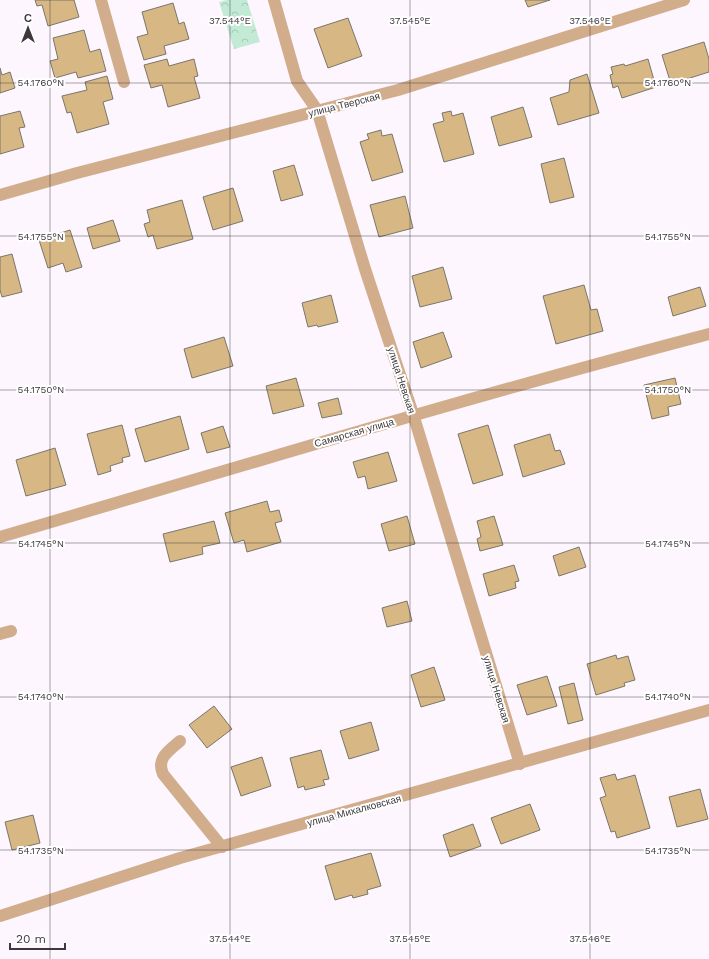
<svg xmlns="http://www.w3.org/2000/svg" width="709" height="959" font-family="'Work Sans',sans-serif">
<defs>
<pattern id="park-crowns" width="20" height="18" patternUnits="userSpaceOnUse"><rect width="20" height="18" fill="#c2ead5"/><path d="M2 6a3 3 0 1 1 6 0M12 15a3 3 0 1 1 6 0" fill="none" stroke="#a8c9b8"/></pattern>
</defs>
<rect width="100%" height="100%" fill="#fdf6fe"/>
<path fill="url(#park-crowns)" d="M 227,0 L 247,0 L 260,42 L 234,49 L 219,2 Z"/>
<path fill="#d7b884" stroke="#7b756b" d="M 35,0 L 74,0 L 79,17 L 48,26 L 42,5 L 37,6 Z
M 525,0 L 550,0 L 528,7 Z
M 173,3 L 179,24 L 184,22 L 189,39 L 164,46 L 166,54 L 144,60 L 137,37 L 148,34 L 142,12 Z
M 348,18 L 362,56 L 328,68 L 314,29 Z
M 84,30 L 90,52 L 100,49 L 106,71 L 78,78 L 76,72 L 55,78 L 50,61 L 58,59 L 53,38 Z
M 704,42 L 709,59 L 709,72 L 671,84 L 662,55 Z
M 167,59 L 169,66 L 194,59 L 198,76 L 194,77 L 200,98 L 168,107 L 162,85 L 151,88 L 144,65 Z
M 648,59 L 656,87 L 622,98 L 618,86 L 613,88 L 610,75 L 613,74 L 611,67 L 624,64 L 625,66 Z
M 0,68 L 2,75 L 10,72 L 15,88 L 0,93 Z
M 587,74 L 599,113 L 558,125 L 550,98 L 569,92 L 570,80 Z
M 107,76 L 113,99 L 103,102 L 109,124 L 77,133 L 71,112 L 67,113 L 62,96 L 87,90 L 85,82 Z
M 523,107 L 532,137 L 499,146 L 491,117 Z
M 20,111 L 25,127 L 19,128 L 24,147 L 0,154 L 0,116 Z
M 451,111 L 452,116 L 463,113 L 474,154 L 444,162 L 433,124 L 444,121 L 442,113 Z
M 381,130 L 382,136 L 392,134 L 403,172 L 372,181 L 360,142 L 369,139 L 367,134 Z
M 564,158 L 574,197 L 550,203 L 541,164 Z
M 294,165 L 303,195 L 281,201 L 273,171 Z
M 233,188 L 243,221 L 213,230 L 203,197 Z
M 405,196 L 413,228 L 379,237 L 370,205 Z
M 182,200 L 193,239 L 157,249 L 153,235 L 148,237 L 144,224 L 150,222 L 147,210 Z
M 113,220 L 120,241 L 93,249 L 87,228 Z
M 70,230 L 82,267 L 66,272 L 63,263 L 48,268 L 39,240 Z
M 12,254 L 22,292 L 2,297 L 0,290 L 0,257 Z
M 443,267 L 452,299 L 420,307 L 412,276 Z
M 584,285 L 591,310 L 597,309 L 603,331 L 556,344 L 543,296 Z
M 700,287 L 706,306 L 673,316 L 668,297 Z
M 331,295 L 338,322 L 318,327 L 317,325 L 308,327 L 302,303 Z
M 443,332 L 452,357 L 421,368 L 413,342 Z
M 224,337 L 233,366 L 192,378 L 184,349 Z
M 296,378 L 304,406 L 273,414 L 266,386 Z
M 675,378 L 681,404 L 668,407 L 669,415 L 652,419 L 644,385 Z
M 338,398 L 342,414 L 322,418 L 318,403 Z
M 180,416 L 189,449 L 145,462 L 135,429 Z
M 122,425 L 130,456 L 122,458 L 123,462 L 110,466 L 111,471 L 98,475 L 87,434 Z
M 488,425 L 503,475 L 473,484 L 458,434 Z
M 223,426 L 230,447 L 207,453 L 201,433 Z
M 550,434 L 555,451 L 560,450 L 565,464 L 523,477 L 514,445 Z
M 55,448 L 66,485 L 26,496 L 16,460 Z
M 388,452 L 397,481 L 368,489 L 365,476 L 358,478 L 353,462 Z
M 267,501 L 270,512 L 279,510 L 282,521 L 275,523 L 281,542 L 247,552 L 244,540 L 234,543 L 225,513 Z
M 407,516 L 415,544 L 389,551 L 381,524 Z
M 494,516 L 503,545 L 480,551 L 477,539 L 481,537 L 477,521 Z
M 214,521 L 220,543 L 202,547 L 203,554 L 170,562 L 163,534 Z
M 579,547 L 586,567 L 559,576 L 553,556 Z
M 514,565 L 519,581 L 515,582 L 516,588 L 489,596 L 483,574 Z
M 407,601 L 412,621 L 387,627 L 382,608 Z
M 616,655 L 617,659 L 628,656 L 635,680 L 624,683 L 625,686 L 596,695 L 587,664 Z
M 434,667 L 445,700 L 421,707 L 411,675 Z
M 547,676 L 557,706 L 527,715 L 517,685 Z
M 574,683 L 583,720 L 568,724 L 559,687 Z
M 214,706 L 232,729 L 207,748 L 189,725 Z
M 371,722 L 379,750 L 349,759 L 340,731 Z
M 321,750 L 329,779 L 323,780 L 325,785 L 305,790 L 304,786 L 298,788 L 290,758 Z
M 262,757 L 271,786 L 241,796 L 231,767 Z
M 615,774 L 617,780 L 635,775 L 650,828 L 617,838 L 615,831 L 611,832 L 600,798 L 606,796 L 600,778 Z
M 700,789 L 708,819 L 677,827 L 669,797 Z
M 530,804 L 540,830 L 501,844 L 491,818 Z
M 33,815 L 40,843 L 12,850 L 5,822 Z
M 473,824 L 481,846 L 450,857 L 443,835 Z
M 371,853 L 381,886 L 367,890 L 368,894 L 353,898 L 352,895 L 335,900 L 325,866 Z"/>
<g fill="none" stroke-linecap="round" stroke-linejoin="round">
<path stroke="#d1ad8c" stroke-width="12" d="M 101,0 L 124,82
M 274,0 L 297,81 L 317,110 L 365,269 L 413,414 L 520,764
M 0,195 L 77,173 L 398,90 L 684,0
M 0,537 C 236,468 471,396 709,334
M 0,634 L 11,631
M 180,741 C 169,751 156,758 163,774 L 222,847
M 0,916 L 180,858 L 709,710"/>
</g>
<path fill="none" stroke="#3c383c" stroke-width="1" stroke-opacity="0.45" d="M 50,0 L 50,959M 230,0 L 230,959M 410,0 L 410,959M 590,0 L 590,959M 0,83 L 709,83M 0,236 L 709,236M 0,390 L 709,390M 0,543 L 709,543M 0,697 L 709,697M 0,850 L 709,850"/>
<g text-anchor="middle" stroke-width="4" stroke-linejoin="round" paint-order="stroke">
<g font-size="10" fill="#3c383c" stroke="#fff">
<text transform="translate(344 104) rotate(-14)" y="4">улица Тверская</text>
<text transform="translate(402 380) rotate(72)" y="4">улица Невская</text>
<text transform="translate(354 432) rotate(-16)" y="4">Самарская улица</text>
<text transform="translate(497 689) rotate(73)" y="4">улица Невская</text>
<text transform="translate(354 810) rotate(-15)" y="4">улица Михалковская</text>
</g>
</g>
<g font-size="10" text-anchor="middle" fill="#3c383c" stroke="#fff" stroke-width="4" stroke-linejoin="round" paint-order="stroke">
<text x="230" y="24">37.544°E</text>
<text x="410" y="24">37.545°E</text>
<text x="590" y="24">37.546°E</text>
<text x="41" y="86">54.1760°N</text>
<text x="668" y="86">54.1760°N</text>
<text x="41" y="240">54.1755°N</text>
<text x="668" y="240">54.1755°N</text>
<text x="41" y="393">54.1750°N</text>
<text x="668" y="393">54.1750°N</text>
<text x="41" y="547">54.1745°N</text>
<text x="668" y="547">54.1745°N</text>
<text x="41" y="700">54.1740°N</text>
<text x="668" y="700">54.1740°N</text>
<text x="41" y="854">54.1735°N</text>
<text x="668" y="854">54.1735°N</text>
<text x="230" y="942">37.544°E</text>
<text x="410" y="942">37.545°E</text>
<text x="590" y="942">37.546°E</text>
</g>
<g transform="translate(28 28)" stroke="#ffffff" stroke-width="3" paint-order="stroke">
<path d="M0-3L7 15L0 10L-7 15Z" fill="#3c383c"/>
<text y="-6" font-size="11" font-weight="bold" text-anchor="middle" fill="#3c383c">С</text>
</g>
<path d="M10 943v6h55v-6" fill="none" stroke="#3c383c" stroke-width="2"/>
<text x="16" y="943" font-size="12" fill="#3c383c" stroke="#ffffff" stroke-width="3" paint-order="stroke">20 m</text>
</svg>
